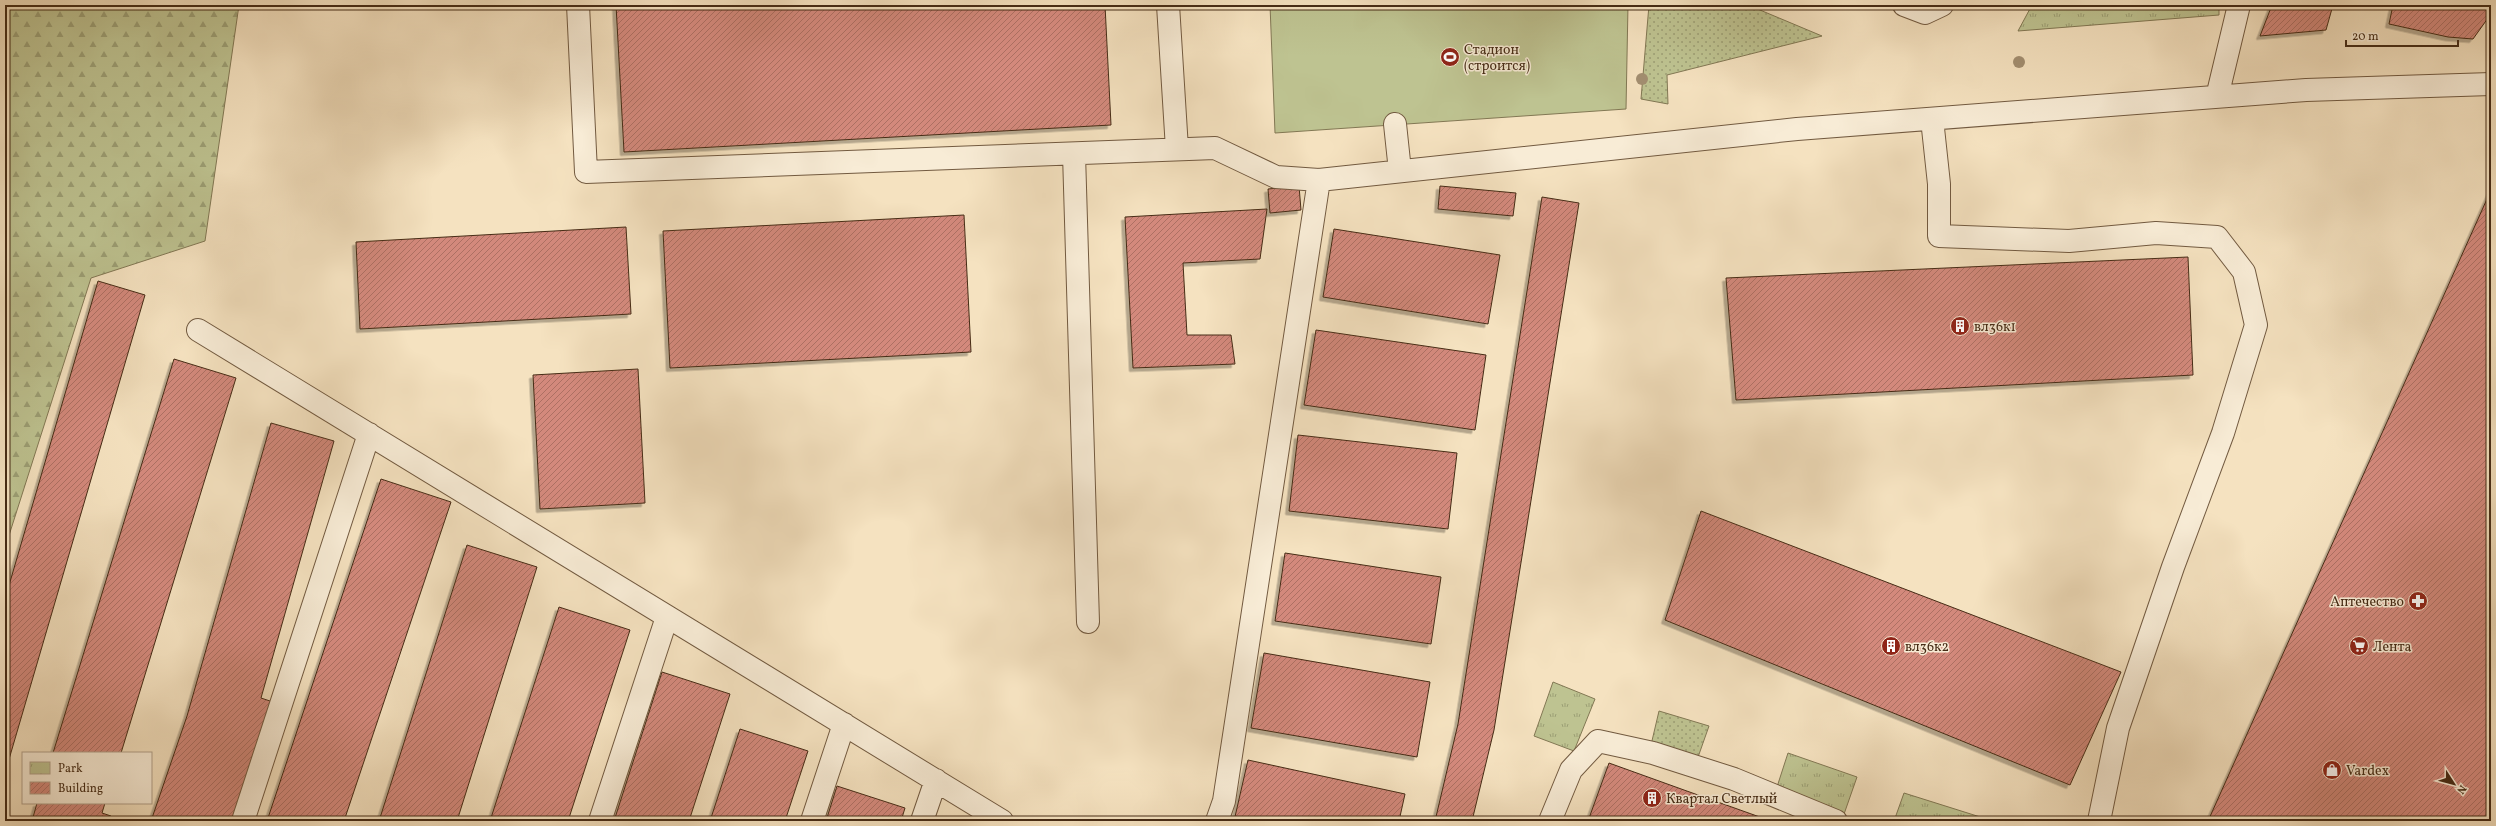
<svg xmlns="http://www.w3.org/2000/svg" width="2496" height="826" font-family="Vollkorn,serif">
<defs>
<pattern id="grass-dots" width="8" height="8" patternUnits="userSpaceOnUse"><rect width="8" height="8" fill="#bec391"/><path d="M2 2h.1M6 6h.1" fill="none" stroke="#9c9f75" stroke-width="1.8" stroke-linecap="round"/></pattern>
<pattern id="forest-firs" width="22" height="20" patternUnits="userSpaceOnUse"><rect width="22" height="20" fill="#bec391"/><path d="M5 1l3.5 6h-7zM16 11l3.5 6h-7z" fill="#9c9f75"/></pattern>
<pattern id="park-tufts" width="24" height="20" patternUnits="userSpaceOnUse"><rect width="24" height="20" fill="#bec391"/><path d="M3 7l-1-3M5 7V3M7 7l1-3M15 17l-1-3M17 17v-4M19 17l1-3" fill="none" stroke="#9c9f75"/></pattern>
<pattern id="building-hatch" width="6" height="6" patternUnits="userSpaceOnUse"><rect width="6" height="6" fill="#d3897b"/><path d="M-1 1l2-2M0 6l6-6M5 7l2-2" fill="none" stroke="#ad7064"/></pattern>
<filter id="shadow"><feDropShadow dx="-3.5" dy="3.5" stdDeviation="0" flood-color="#0004"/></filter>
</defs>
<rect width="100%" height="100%" fill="#f5e2c0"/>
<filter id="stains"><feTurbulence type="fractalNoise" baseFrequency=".005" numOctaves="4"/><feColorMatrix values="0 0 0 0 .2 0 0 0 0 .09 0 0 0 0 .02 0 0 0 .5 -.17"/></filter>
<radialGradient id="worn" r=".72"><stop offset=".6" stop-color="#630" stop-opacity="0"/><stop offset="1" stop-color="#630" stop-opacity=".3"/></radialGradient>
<path fill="url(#grass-dots)" stroke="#827854" d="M 1649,5 L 1748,5 L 1822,36 L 1667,75 L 1668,104 L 1641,99 Z
M 1659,711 L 1709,726 L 1697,760 L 1651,745 Z"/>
<path fill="url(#forest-firs)" stroke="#827854" d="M 5,5 L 239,5 L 205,241 L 91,278 L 5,548 Z"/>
<path fill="url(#park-tufts)" stroke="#827854" d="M 2032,5 L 2219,5 L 2219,15 L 2018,31 Z
M 1553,682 L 1595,699 L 1574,751 L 1534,736 Z
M 1788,753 L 1857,777 L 1843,817 L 1776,790 Z
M 1904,793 L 1993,821 L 1894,821 Z"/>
<path fill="#bec391" stroke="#827854" d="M 1270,5 L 1628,5 L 1626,109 L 1275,133 Z"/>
<path fill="url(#building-hatch)" stroke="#462c16" filter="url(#shadow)" d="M 616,5 L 1105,5 L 1111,125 L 624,152 Z
M 2272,5 L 2333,5 L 2326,30 L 2260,36 Z
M 2393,5 L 2487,5 L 2488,18 L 2473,39 L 2448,37 L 2389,24 Z
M 1299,186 L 1301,210 L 1270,213 L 1268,189 Z
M 1440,186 L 1516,193 L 1513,216 L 1438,209 Z
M 2491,190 L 2491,821 L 2208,821 Z
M 1542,197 L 1579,203 L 1494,730 L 1472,821 L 1435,821 L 1458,724 Z
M 1267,209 L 1260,259 L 1183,263 L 1187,335 L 1231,335 L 1235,364 L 1133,368 L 1125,217 Z
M 964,215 L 971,352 L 670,368 L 663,231 Z
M 626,227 L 631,314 L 360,329 L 356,242 Z
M 1334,229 L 1500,255 L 1488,324 L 1323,297 Z
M 2188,257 L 2193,375 L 1736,400 L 1726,278 Z
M 98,281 L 145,295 L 5,773 L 5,599 Z
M 1316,330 L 1486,355 L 1475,430 L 1304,405 Z
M 174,359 L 236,378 L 121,753 L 53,753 Z
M 638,369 L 645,503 L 540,509 L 533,375 Z
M 271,423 L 334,441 L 261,698 L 276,703 L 235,821 L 151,821 L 187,716 Z
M 1298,435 L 1457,453 L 1448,529 L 1289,511 Z
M 381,479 L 451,502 L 344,821 L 267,821 Z
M 1701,511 L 2121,672 L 2070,785 L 1665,620 Z
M 467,545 L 537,567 L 457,821 L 379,821 Z
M 1285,553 L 1441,577 L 1431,644 L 1275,621 Z
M 559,607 L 630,630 L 568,821 L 490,821 Z
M 1264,653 L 1430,682 L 1417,757 L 1251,728 Z
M 662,672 L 730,694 L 689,821 L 614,821 Z
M 740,729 L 808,751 L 785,821 L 710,821 Z
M 1248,760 L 1405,794 L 1399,821 L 1234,821 Z
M 1609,763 L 1684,790 L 1771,821 L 1588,821 Z
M 837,786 L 905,808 L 901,821 L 826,821 Z
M 37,803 L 105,803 L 102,813 L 111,816 L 110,821 L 32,821 Z"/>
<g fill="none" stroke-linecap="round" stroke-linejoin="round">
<defs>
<path id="lane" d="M 578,5 L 586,172 L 1215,148 L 1276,177 L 1319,180
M 1168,5 L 1177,149
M 1904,5 L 1925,13 L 1942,5
M 2217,97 L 2239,5
M 1932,119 L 1939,184 L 1939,236 L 2069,241 L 2156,233 L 2217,237 L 2244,272 L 2256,325 L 2223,433 L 2173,567 L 2118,728 L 2099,821
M 1395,124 L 1400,171
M 1074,154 L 1088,622
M 198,330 L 1002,821
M 243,821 L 369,434
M 600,821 L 667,617
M 812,821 L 844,724
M 922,821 L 936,780
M 1217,821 L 1224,801 L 1319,180 L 1797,129 L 2306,90 L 2491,84
M 1550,821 L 1571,770 L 1598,741 L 1653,753 L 1734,779 L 1836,821"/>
</defs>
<use href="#lane" stroke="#725a40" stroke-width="24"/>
<use href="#lane" stroke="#f8ecd6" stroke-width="22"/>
</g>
<g fill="#a28e70">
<circle cx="2019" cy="62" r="6"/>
<circle cx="1642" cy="79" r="6"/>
</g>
<defs>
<symbol id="stadium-disc" viewBox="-11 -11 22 22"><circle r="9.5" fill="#8f2418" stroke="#f8ecd6"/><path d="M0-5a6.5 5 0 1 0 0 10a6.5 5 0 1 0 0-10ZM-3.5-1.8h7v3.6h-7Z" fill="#fff"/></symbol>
<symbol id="building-disc" viewBox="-11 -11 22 22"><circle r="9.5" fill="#8f2418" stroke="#f8ecd6"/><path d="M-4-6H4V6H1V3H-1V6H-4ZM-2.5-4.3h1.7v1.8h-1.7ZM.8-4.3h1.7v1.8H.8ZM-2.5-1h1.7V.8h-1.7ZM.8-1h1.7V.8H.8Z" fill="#fff"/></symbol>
<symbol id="pharmacy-disc" viewBox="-11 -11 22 22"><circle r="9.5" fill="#8f2418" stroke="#f8ecd6"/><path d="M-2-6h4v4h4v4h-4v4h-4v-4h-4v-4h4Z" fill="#fff"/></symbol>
<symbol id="supermarket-disc" viewBox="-11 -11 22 22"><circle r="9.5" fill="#8f2418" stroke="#f8ecd6"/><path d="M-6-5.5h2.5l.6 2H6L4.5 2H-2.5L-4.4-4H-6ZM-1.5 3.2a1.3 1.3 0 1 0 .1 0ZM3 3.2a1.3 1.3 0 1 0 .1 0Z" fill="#fff"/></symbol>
<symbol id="shop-disc" viewBox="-11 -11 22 22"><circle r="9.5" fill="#8f2418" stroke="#f8ecd6"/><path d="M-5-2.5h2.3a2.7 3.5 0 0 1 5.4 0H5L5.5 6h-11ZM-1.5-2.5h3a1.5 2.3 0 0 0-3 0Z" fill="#fff"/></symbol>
</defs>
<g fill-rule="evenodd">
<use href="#stadium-disc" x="1439" y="46" width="22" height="22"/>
<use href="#building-disc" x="1949" y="315" width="22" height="22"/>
<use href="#pharmacy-disc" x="2407" y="590" width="22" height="22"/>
<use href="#building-disc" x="1880" y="635" width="22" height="22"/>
<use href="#supermarket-disc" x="2348" y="635" width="22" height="22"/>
<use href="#shop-disc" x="2321" y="759" width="22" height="22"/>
<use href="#building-disc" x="1641" y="787" width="22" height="22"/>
</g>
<g text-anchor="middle" stroke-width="3" stroke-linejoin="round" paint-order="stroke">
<g font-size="14" fill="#462c16" stroke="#f8ecd6" text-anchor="start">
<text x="1464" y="54">Стадион<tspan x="1464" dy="16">(строится)</tspan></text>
<text x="1974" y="331">вл36к1</text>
<text x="2404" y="606" text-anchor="end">Аптечество</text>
<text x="1905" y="651">вл36к2</text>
<text x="2373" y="651">Лента</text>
<text x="2346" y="775">Vardex</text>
<text x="1666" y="803">Квартал Светлый</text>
</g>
</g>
<rect width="2496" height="826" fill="none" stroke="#f5e2c0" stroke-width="20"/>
<rect x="6" y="6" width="2484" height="814" fill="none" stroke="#462c16" stroke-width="2"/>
<rect x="10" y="10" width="2476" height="806" fill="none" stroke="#462c16"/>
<rect x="22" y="752" width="130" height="52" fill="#f8ecd6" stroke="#b19f89"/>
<rect x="30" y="762" width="20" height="12" fill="url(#park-tufts)" stroke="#b19f89"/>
<text x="58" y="772" font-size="12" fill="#462c16">Park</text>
<rect x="30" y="782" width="20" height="12" fill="url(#building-hatch)" stroke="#b19f89"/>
<text x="58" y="792" font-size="12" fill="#462c16">Building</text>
<g transform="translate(2454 784) rotate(126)" stroke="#f8ecd6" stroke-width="3" paint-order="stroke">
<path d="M0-3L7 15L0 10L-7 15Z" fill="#462c16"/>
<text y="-6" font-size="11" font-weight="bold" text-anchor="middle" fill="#462c16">N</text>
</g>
<path d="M2346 40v6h112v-6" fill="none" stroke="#462c16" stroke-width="2"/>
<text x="2352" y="40" font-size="12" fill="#462c16" stroke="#f8ecd6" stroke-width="3" paint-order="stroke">20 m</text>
<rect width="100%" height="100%" filter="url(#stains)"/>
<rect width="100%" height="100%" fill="url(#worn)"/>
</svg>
